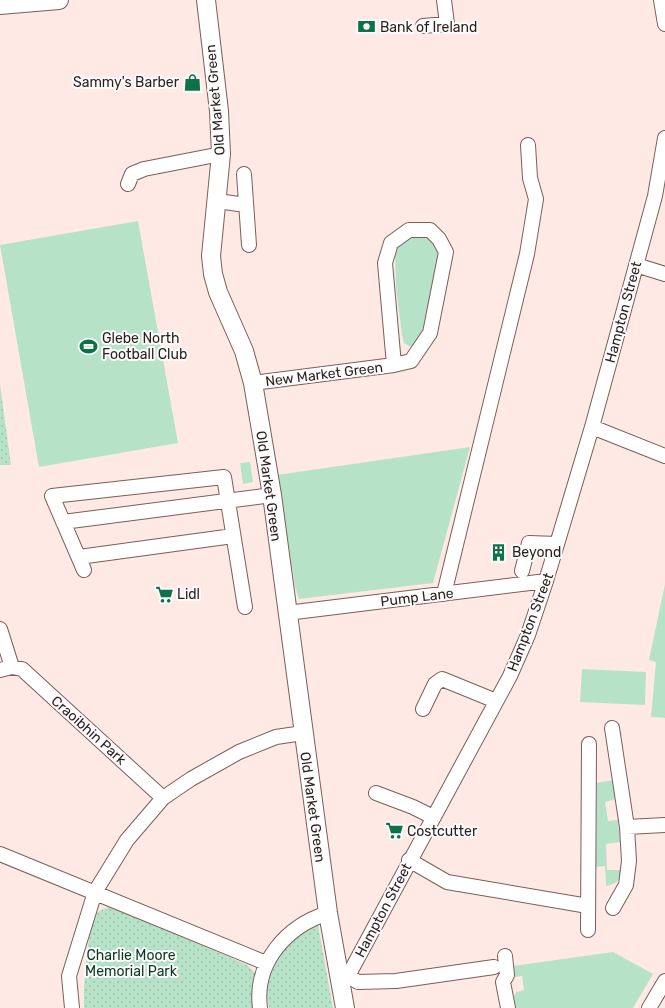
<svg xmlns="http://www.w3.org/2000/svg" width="665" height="1008" font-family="Rubik,sans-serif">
<defs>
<pattern id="park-dots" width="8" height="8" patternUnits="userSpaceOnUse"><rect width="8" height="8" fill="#b6e3c8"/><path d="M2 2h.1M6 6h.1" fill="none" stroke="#9dc2ab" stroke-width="1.8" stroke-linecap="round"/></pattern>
</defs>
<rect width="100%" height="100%" fill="#fee9e5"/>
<path fill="#b6e3c8" d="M 138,221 L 178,443 L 39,467 L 0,245 Z
M 419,233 C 431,238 435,244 439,257 L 420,340 L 418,344 L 411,347 L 404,343 L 402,335 L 396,287 L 395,251 L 399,244 L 408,236 Z
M 470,447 L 433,583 L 299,599 L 295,587 L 277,475 Z
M 250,462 L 253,482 L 243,484 L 240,463 Z
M 665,584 L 665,718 L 651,717 L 656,662 L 649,660 Z
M 582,669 L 646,672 L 645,705 L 580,702 Z
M 613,780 L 616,799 L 605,802 L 608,821 L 618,820 L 620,842 L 606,844 L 607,870 L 622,870 C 620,881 616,884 606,886 L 605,866 L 596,867 L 597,783 Z
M 613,952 L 653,974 L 633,1008 L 516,1008 L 514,997 L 516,992 L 524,990 L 522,976 L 515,977 L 513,966 Z"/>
<path fill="url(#park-dots)" d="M 0,384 L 11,465 L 0,465 Z
M 111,906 L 247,965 L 256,974 L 254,1008 L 84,1008 C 83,990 87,927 97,913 C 100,910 107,908 111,906 Z
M 316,923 L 318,925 L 333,1008 L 269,1008 C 260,964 283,946 316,923 Z"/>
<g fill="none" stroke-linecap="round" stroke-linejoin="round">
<defs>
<path id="minor" d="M 661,0 L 665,24
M 423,26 L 447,24 L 444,0
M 244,174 L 249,245
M 128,184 L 132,174 L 144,169 L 221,154
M 217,201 L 246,205
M 636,265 L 665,274
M 253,383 L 394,365 L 411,361 L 430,333 L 446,252 L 439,239 L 430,230 L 409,230 L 391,243 L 385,263 L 394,365
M 592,427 L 665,456
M 63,522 L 272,495
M 79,557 L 233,536
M 84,570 L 52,496 L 224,477 L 245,607
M 522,571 L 529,543 L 557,544
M 444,594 L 527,254 L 536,199 L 530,178 L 528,145
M 287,613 L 546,581
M 0,629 L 12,667
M 0,670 L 12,667 L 22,669 L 163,798
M 423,709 L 435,684 L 442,679 L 496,701
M 612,728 L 627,827 L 629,861 L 626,885 L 613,908
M 376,793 L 413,807 L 433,817
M 627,827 L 665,825
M 0,854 L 266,963
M 409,860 L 447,882 L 588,906
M 588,930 L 589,744
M 505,956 L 507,975 L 503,982 L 508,1008
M 348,976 L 358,982 L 396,981 L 494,967
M 339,978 L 348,976 L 510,676 L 528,635 L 546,581 L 592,427 L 655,196 L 665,138
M 72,1008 L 69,976 L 95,892 L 127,840 L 163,798 L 191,779 L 239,752 L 276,737 L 303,733
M 260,1008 C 254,962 287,926 328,913
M 649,1008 L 665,981"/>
<path id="major" d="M 206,0 L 219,111 L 221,154 L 211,256 L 213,274 L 218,292 L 244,351 L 253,383 L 272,495 L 328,913 L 345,1008
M 0,5 L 59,0"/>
</defs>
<use href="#minor" stroke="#7b5e58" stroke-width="16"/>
<use href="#major" stroke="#7b5e58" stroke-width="20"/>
<use href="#minor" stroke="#fff" stroke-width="14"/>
<use href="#major" stroke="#fff" stroke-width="18"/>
</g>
<defs>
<symbol id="bank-bare" viewBox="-9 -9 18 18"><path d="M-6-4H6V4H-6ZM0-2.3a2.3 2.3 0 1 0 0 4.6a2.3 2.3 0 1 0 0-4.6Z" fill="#0d7248" stroke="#fcfcfc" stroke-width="2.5" paint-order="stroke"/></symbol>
<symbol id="shop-bare" viewBox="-9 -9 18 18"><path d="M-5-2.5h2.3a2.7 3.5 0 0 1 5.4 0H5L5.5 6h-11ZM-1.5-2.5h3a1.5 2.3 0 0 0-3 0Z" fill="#0d7248" stroke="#fcfcfc" stroke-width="2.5" paint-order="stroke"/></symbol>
<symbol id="stadium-bare" viewBox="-9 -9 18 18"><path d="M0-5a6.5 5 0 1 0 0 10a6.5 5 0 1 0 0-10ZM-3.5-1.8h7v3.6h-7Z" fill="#0d7248" stroke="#fcfcfc" stroke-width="2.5" paint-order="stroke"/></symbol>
<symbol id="building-bare" viewBox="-9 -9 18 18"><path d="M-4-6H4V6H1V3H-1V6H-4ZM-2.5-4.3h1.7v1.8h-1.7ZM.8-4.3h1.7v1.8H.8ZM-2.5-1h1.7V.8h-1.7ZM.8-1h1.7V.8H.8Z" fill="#0d7248" stroke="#fcfcfc" stroke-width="2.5" paint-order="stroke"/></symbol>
<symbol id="supermarket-bare" viewBox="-9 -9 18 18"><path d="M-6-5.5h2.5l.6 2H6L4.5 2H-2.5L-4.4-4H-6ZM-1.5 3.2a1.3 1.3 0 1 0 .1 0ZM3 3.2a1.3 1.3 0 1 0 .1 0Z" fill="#0d7248" stroke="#fcfcfc" stroke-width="2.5" paint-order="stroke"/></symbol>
</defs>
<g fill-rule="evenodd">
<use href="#bank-bare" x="354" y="14" width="25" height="25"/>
<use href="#shop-bare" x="180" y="70" width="25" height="25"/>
<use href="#stadium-bare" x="76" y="334" width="25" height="25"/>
<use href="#building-bare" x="486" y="540" width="25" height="25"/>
<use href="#supermarket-bare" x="152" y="582" width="25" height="25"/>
<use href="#supermarket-bare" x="382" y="818" width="25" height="25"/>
</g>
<g text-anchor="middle" stroke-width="4" stroke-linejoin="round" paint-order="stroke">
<g font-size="14" fill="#2b1f1d" stroke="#fcfcfc" text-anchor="start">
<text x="380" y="32">Bank of Ireland</text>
<text x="179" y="87" text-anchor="end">Sammy's Barber</text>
<text x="102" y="343">Glebe North<tspan x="102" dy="16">Football Club</tspan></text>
<text x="512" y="557">Beyond</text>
<text x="177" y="599">Lidl</text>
<text x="407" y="836">Costcutter</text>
</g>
<g font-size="14" fill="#2b1f1d" stroke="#fcfcfc">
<text transform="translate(215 100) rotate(-95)" y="5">Old Market Green</text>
<text transform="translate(623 312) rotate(-75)" y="5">Hampton Street</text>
<text transform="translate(324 374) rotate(-7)" y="5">New Market Green</text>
<text transform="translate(269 486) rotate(82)" y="5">Old Market Green</text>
<text transform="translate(417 597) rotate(-7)" y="5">Pump Lane</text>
<text transform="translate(530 622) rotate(-69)" y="5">Hampton Street</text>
<text transform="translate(89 730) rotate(42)" y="5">Craoibhin Park</text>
<text transform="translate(313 807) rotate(82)" y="5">Old Market Green</text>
<text transform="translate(383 910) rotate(-62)" y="5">Hampton Street</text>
</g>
<g font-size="14" fill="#0a3622" stroke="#fcfcfc">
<text x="131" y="960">Charlie Moore<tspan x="131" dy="16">Memorial Park</tspan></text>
</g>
</g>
</svg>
